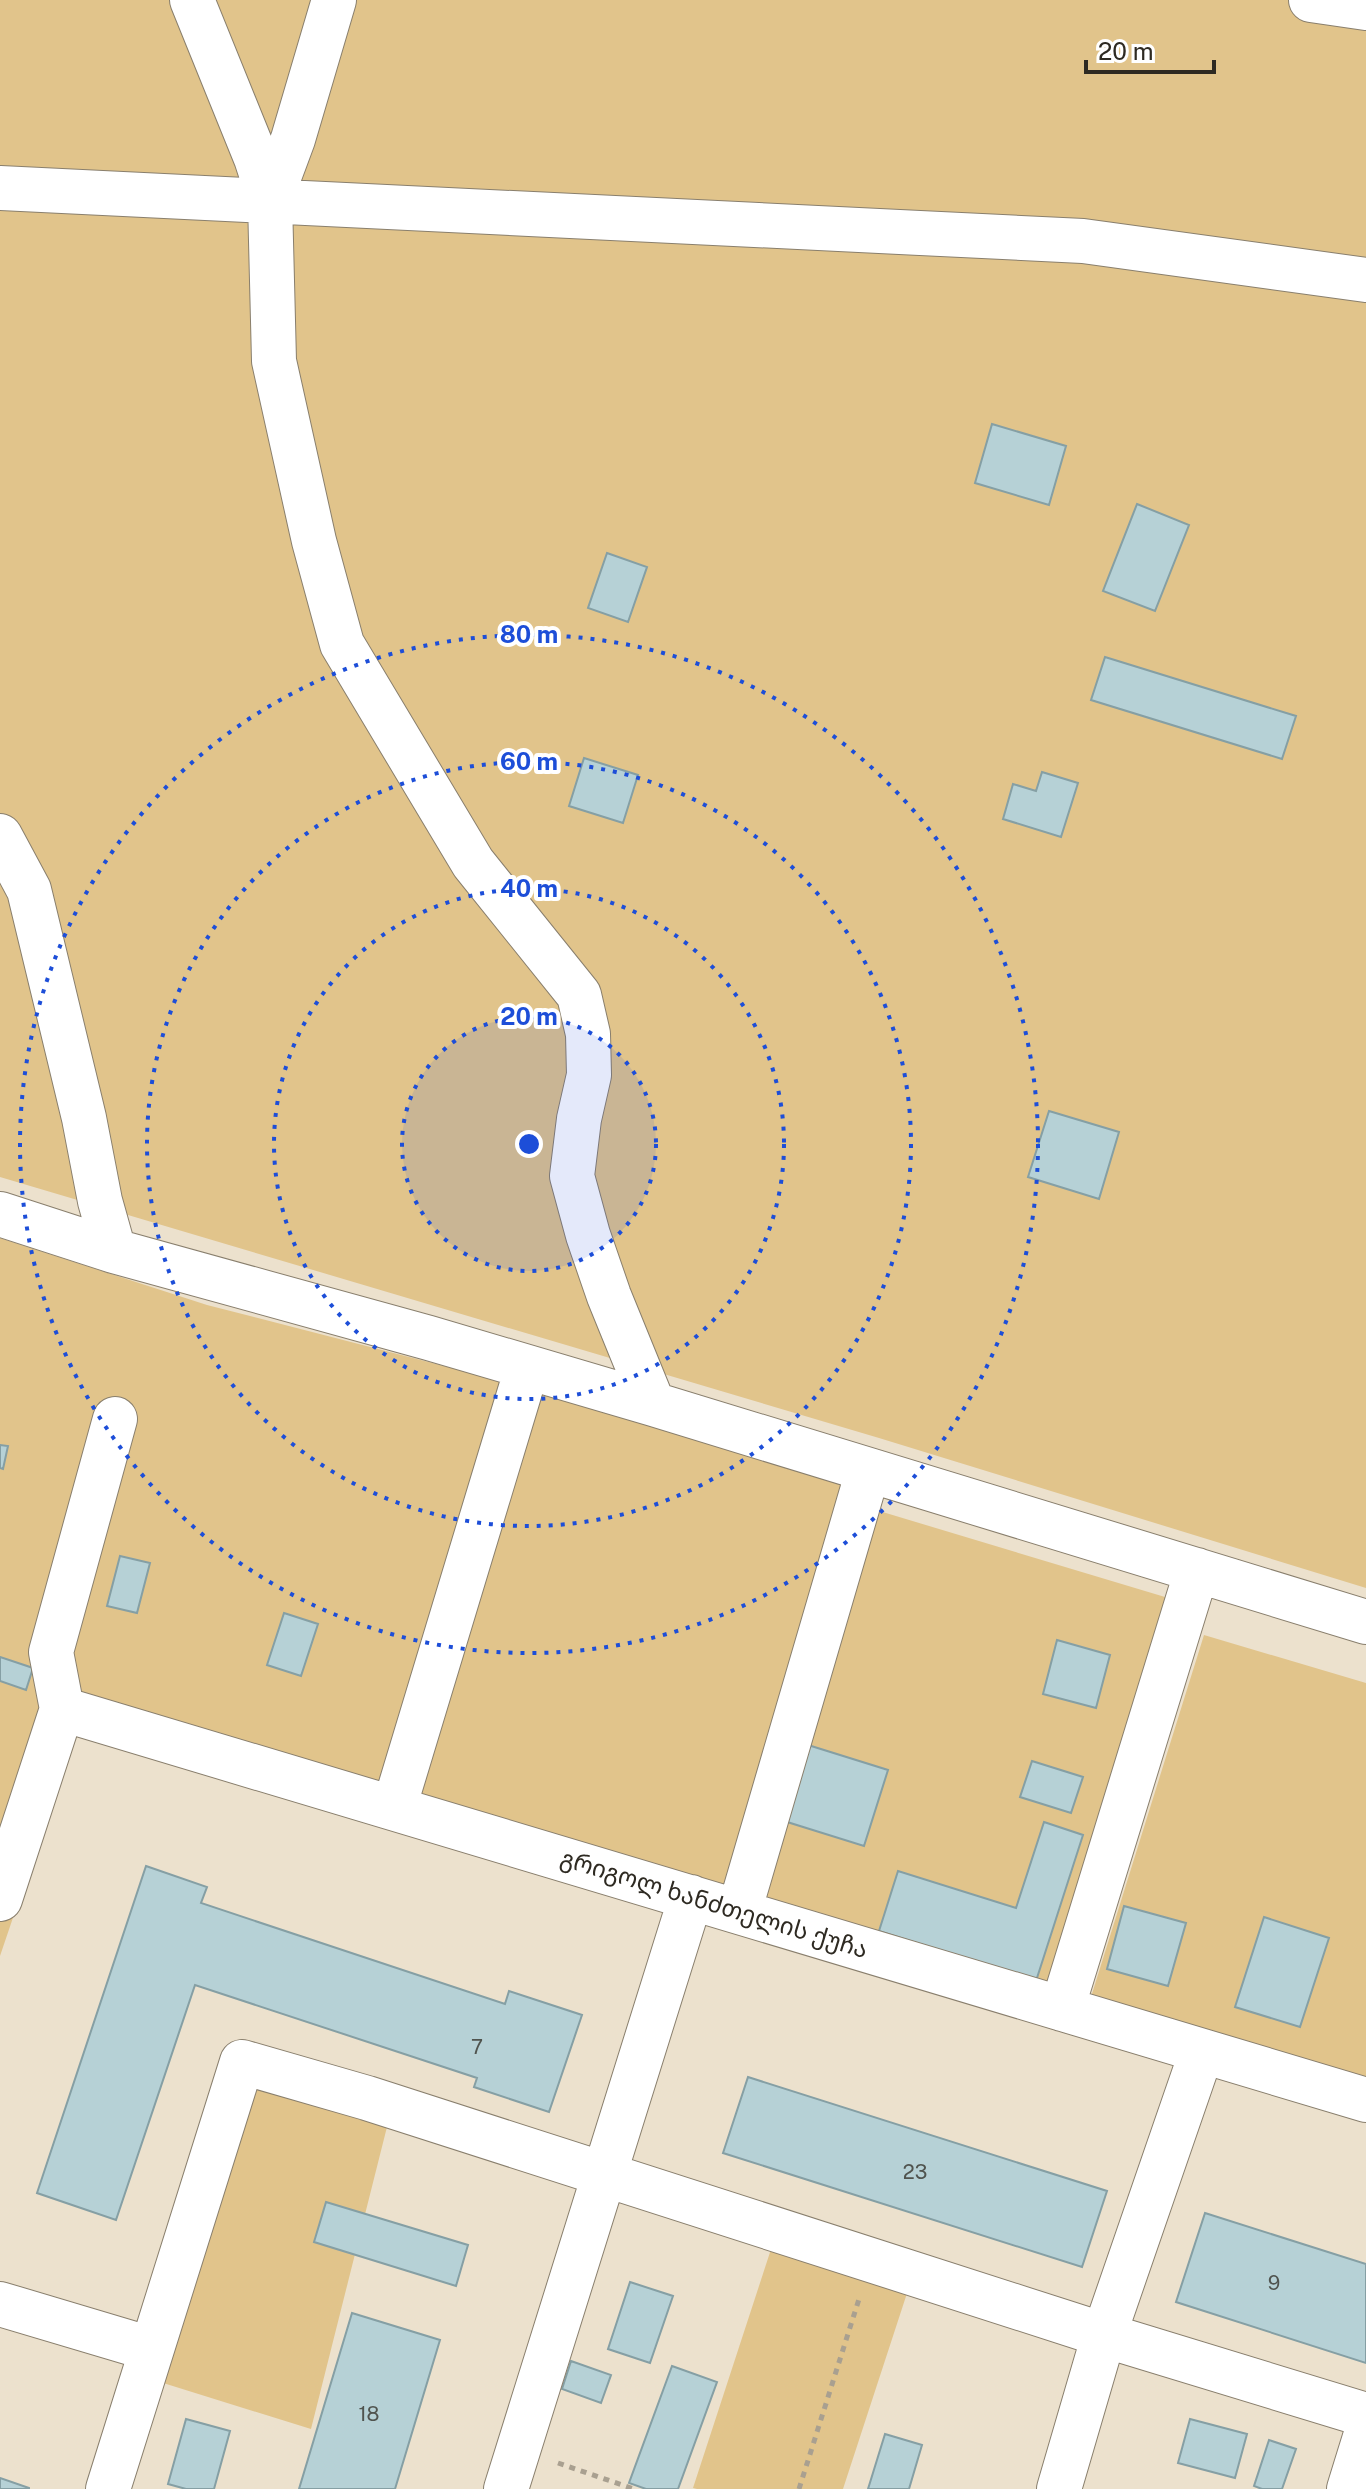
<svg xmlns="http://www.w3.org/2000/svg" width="1366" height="2489" font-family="'Public Sans','Noto Sans Georgian',sans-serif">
<rect width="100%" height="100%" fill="#ece1cd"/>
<path fill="#e1c48b" d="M 0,0 L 1366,0 L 1366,1588 L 879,1438 L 0,1177 Z
M 0,1238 L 207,1305 L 506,1382 L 378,1809 L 80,1720 L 0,1956 Z
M 532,1381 L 858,1480 L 735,1903 L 404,1805 Z
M 866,1507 L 1175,1600 L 1056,1988 L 753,1897 Z
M 1204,1635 L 1366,1683 L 1366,2081 L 1091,1997 Z
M 253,2078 L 391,2111 L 311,2429 L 160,2382 Z
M 775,2237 L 911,2281 L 843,2489 L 697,2489 L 693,2488 Z"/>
<path fill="#b6d1d6" stroke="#859fa4" stroke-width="2" d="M 992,424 L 1066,446 L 1049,505 L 975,483 Z
M 1137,504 L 1189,525 L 1155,611 L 1103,591 Z
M 607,553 L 647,567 L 628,622 L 588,608 Z
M 1105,657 L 1296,716 L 1282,759 L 1091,700 Z
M 584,758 L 638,775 L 623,823 L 569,806 Z
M 1042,772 L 1078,783 L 1061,837 L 1003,819 L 1013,784 L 1036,791 Z
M 1049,1111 L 1119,1132 L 1099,1199 L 1028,1177 Z
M 0,1445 L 8,1446 L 3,1469 L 0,1468 Z
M 120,1556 L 150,1563 L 137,1613 L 107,1606 Z
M 284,1613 L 318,1624 L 301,1676 L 267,1665 Z
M 1057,1640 L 1110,1655 L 1096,1708 L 1043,1694 Z
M 0,1657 L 33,1668 L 26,1690 L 0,1681 Z
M 808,1745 L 888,1770 L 864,1846 L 784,1821 Z
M 1032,1761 L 1083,1777 L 1071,1813 L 1020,1797 Z
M 1044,1822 L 1083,1835 L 1036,1981 L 879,1931 L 898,1871 L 1016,1908 Z
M 146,1866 L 207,1887 L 201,1903 L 505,2004 L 509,1991 L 582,2015 L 549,2112 L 474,2087 L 477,2078 L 195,1985 L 116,2220 L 37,2193 Z
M 1124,1906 L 1186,1923 L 1168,1986 L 1107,1969 Z
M 1264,1917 L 1329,1938 L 1300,2027 L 1235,2007 Z
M 748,2077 L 1107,2191 L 1082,2267 L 723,2153 Z
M 326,2202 L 468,2245 L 456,2286 L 314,2242 Z
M 1205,2213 L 1366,2264 L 1366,2363 L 1176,2302 Z
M 630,2282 L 673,2296 L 650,2363 L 608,2349 Z
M 352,2313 L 440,2340 L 395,2489 L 299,2489 Z
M 571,2361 L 611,2375 L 601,2403 L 562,2389 Z
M 672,2366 L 717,2382 L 678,2489 L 646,2489 L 629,2483 Z
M 186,2419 L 230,2431 L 214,2489 L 186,2489 L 168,2484 Z
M 1190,2419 L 1247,2434 L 1235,2478 L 1178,2463 Z
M 885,2434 L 922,2445 L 909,2489 L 868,2489 Z
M 1269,2440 L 1296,2449 L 1282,2489 L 1262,2489 L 1254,2486 Z
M 0,2478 L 29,2488 L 29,2489 L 0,2489 Z"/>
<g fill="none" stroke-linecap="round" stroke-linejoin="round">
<defs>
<path id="minor" d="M 192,0 L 256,158 L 270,201 L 274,361 L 314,541 L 342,644 L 473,863 L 579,995 L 588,1034 L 589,1075 L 579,1119 L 572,1176 L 588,1235 L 609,1296 L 653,1404
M 1311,0 L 1366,8
M 0,188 L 1083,241 L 1366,280
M 270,201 L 293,139 L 334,0
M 0,836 L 29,890 L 84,1118 L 100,1201 L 114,1251
M 0,1214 L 114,1251 L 429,1338 L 653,1404 L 1366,1622
M 62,1709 L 1366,2100
M 394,1808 L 527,1368
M 0,1899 L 62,1709 L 51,1652 L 115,1419
M 739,1912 L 868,1471
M 1062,2009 L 1197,1570
M 0,2304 L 151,2349
M 108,2489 L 242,2062 L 367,2098 L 1104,2335 L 1366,2415
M 506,2489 L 691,1897
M 1059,2489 L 1104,2335 L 1202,2051
M 1349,2489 L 1366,2434"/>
</defs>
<use href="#minor" stroke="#897f6d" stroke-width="46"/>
<path stroke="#a9a090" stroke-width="5" stroke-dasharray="6 6" stroke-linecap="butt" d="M 558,2463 L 634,2489
M 799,2489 L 859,2299"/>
<use href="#minor" stroke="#fff" stroke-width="44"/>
</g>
<circle cx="529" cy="1144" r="127" fill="#1d4ed8" fill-opacity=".12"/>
<g fill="none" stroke="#1d4ed8" stroke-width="4" stroke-dasharray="4 8">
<circle cx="529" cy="1144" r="127"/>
<circle cx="529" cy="1144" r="255"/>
<circle cx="529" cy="1144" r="382"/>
<circle cx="529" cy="1144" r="509"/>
</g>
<g text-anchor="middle" stroke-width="8" stroke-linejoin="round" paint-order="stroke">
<g font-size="20" fill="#50544f">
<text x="477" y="2054">7</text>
<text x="915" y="2179">23</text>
<text x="1274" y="2290">9</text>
<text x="369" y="2421">18</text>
</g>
<g font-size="24" fill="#2e2a22" stroke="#fff">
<text transform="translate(714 1904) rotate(17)" y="8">გრიგოლ ხანძთელის ქუჩა</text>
</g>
</g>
<circle cx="529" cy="1144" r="12" fill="#1d4ed8" stroke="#fff" stroke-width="4"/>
<g font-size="24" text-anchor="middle" font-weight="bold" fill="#1d4ed8" stroke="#fff" stroke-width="8" stroke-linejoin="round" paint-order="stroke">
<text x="529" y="643">80 m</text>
<text x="529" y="770">60 m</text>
<text x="529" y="897">40 m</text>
<text x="529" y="1025">20 m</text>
</g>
<path d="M1086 60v12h128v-12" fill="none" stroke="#2e2a22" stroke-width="4"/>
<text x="1098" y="60" font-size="24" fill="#2e2a22" stroke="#ffffff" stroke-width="6" paint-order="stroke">20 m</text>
</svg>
